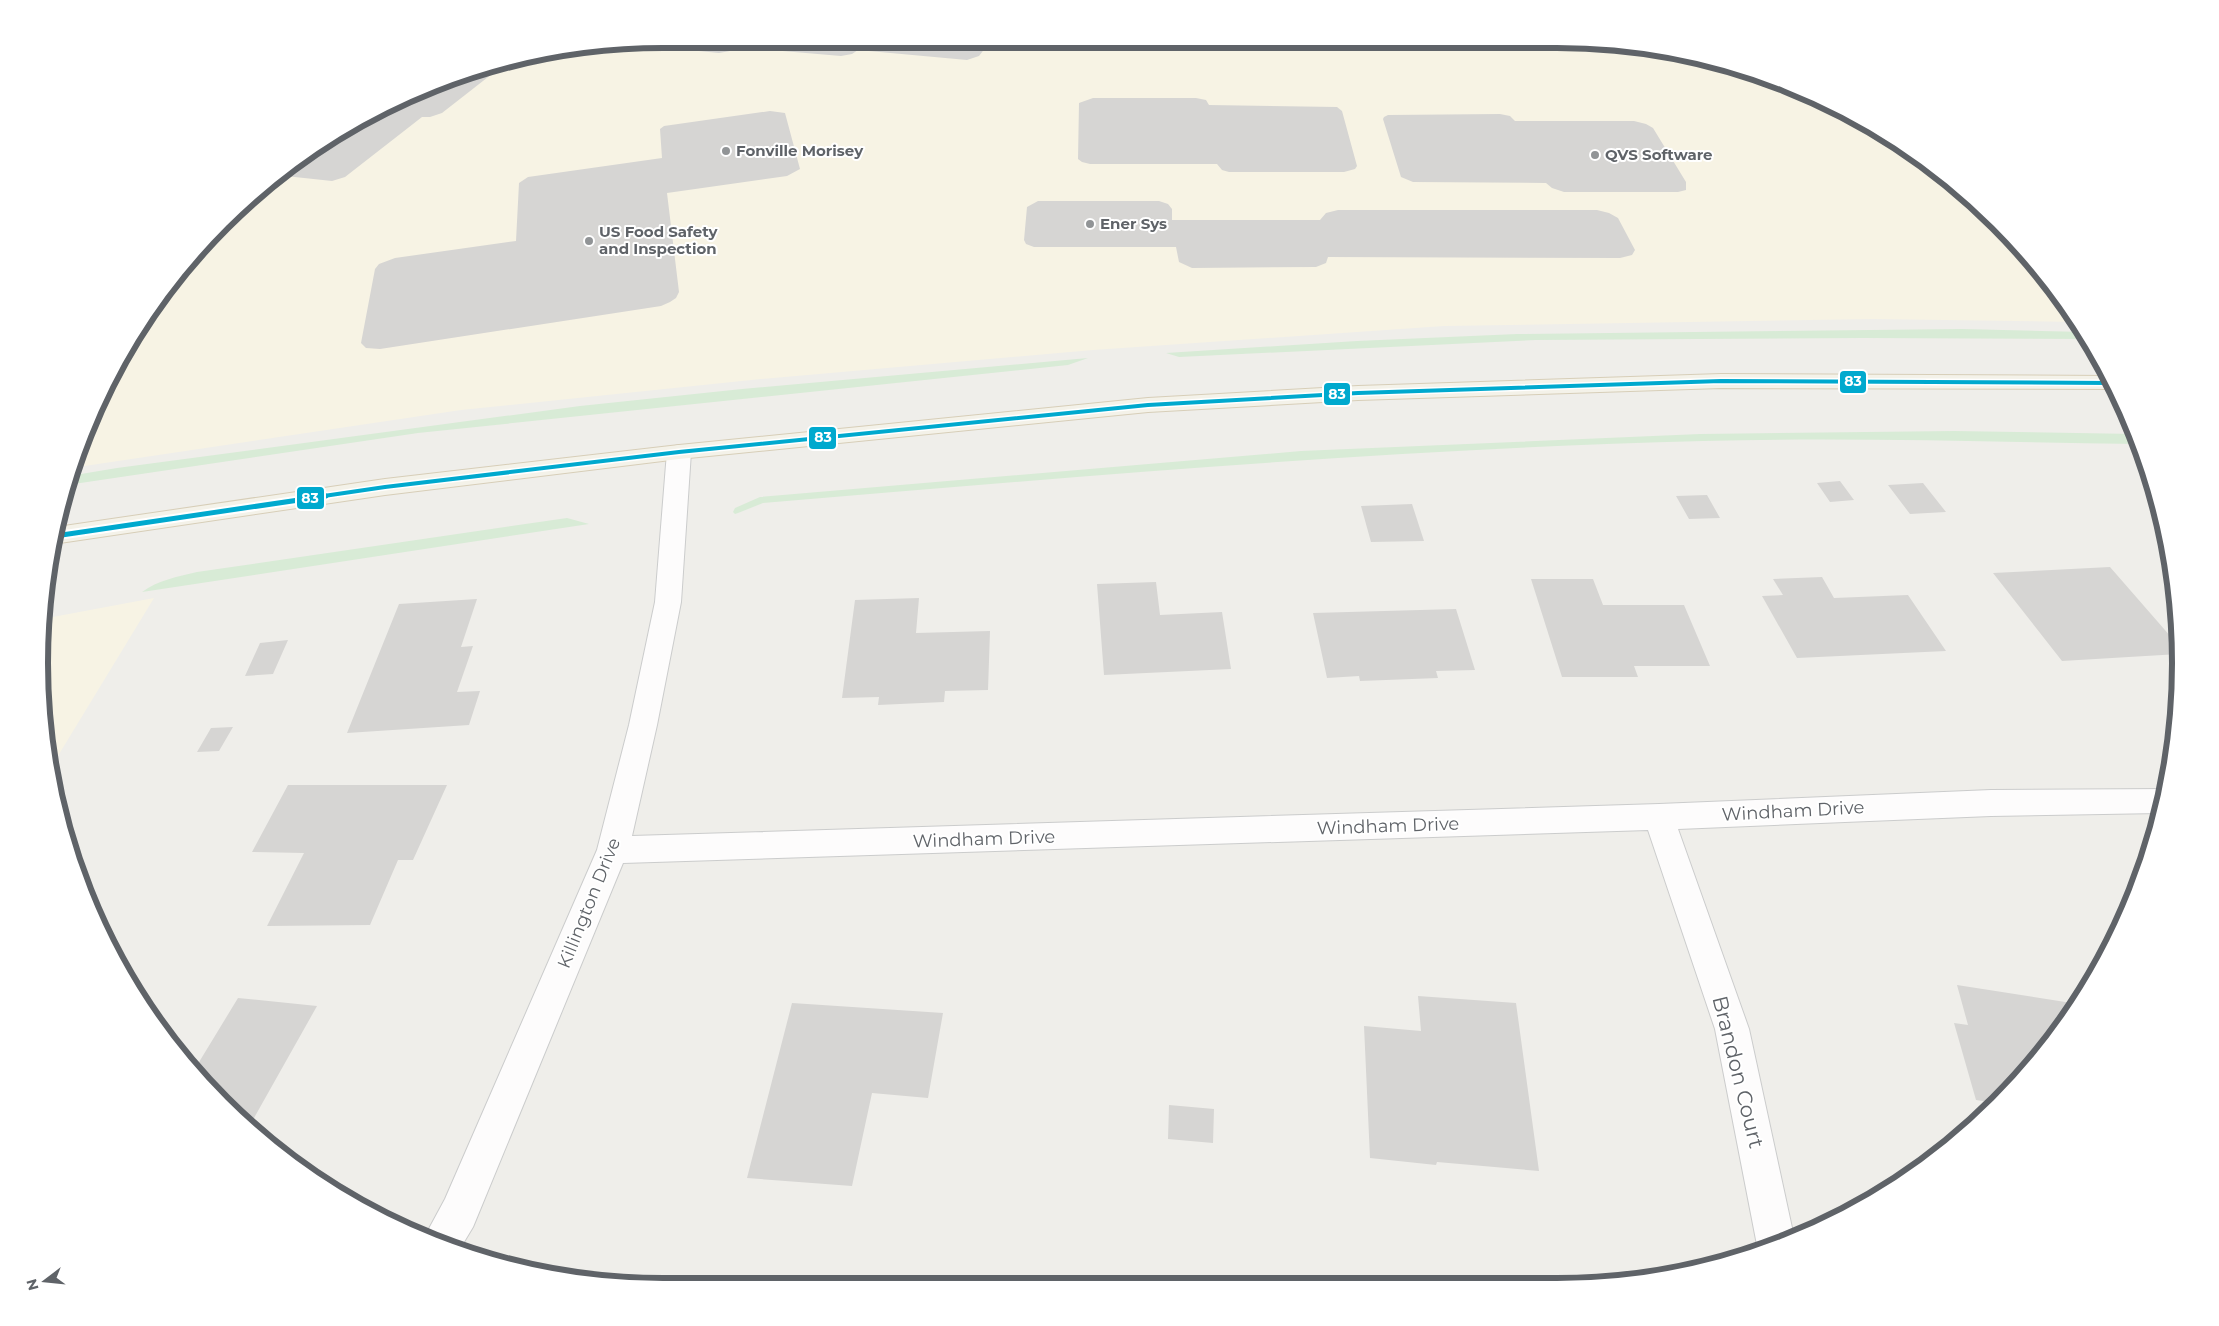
<svg xmlns="http://www.w3.org/2000/svg" width="2219" height="1326" font-family="Montserrat,sans-serif">
<rect width="100%" height="100%" fill="#efeeea"/>
<path fill="#f7f3e4" d="M 1573,40 L 1630,47 L 1757,72 L 1903,144 L 1998,222 L 2078,322 L 1873,319 L 1444,326 L 1093,350 L 761,379 L 461,410 L 71,468 L 103,387 L 168,283 L 283,168 L 387,103 L 463,72 L 581,44 Z
M 154,598 L 50,769 L 44,745 L 39,663 L 42,619 Z"/>
<path fill="#d8ebd6" d="M 1962,329 L 2083,332 L 2087,339 L 1863,338 L 1536,340 L 1179,357 L 1166,353 L 1357,341 L 1517,334 Z
M 1088,358 L 1068,365 L 418,433 L 67,485 L 69,476 L 117,468 L 580,406 L 742,389 Z
M 1954,431 L 2136,434 L 2139,444 C 1993,442 1848,437 1703,441 C 1389,449 1076,477 763,503 L 738,513 L 735,514 L 733,512 L 735,508 L 760,497 L 1301,451 L 1700,434 Z
M 567,518 L 589,524 L 142,592 C 158,580 177,577 197,572 Z"/>
<path fill="#d6d5d3" d="M 989,43 L 979,56 L 967,60 L 858,50 L 852,54 L 841,56 L 737,47 L 730,51 L 719,53 L 639,45 Z
M 581,44 L 615,44 L 600,49 L 573,46 Z
M 525,57 L 513,63 L 506,63 L 442,113 L 430,117 L 422,117 L 345,177 L 332,181 L 276,175 L 283,168 L 387,103 L 463,72 Z
M 1093,98 L 1196,98 L 1206,100 L 1209,105 L 1337,107 L 1342,111 L 1357,166 L 1355,169 L 1344,172 L 1229,172 L 1222,170 L 1217,164 L 1090,164 L 1082,162 L 1078,159 L 1079,103 Z
M 770,111 L 785,113 L 800,169 L 787,176 L 667,193 L 679,292 L 676,298 L 670,302 L 661,306 L 380,349 L 366,348 L 361,343 L 375,269 L 379,264 L 395,258 L 516,241 L 519,183 L 528,177 L 662,158 L 660,129 L 664,126 Z
M 1500,114 L 1510,116 L 1515,121 L 1634,121 L 1646,124 L 1653,128 L 1686,182 L 1686,190 L 1678,192 L 1564,192 L 1552,188 L 1546,183 L 1413,182 L 1401,177 L 1383,119 L 1384,117 L 1388,115 Z
M 1038,201 L 1159,201 L 1168,204 L 1172,209 L 1172,220 L 1320,220 L 1326,213 L 1338,210 L 1597,210 L 1609,213 L 1618,218 L 1635,250 L 1632,255 L 1620,258 L 1328,257 L 1326,263 L 1316,267 L 1192,268 L 1179,262 L 1176,247 L 1034,247 L 1026,244 L 1024,240 L 1027,207 Z
M 1840,481 L 1854,500 L 1830,502 L 1817,483 Z
M 1923,483 L 1946,512 L 1910,514 L 1888,485 Z
M 1707,495 L 1720,518 L 1689,519 L 1676,496 Z
M 1412,504 L 1424,541 L 1371,542 L 1361,506 Z
M 2110,567 L 2178,645 L 2179,654 L 2062,661 L 1993,573 Z
M 1822,577 L 1834,598 L 1908,595 L 1946,651 L 1797,658 L 1762,596 L 1783,595 L 1773,579 Z
M 1531,579 L 1593,579 L 1603,605 L 1684,605 L 1710,666 L 1634,666 L 1638,677 L 1562,677 Z
M 1156,582 L 1160,615 L 1222,612 L 1231,669 L 1104,675 L 1097,584 Z
M 919,598 L 916,633 L 990,631 L 988,690 L 945,691 L 944,702 L 878,705 L 879,697 L 842,698 L 855,600 Z
M 477,599 L 461,647 L 473,646 L 457,692 L 480,691 L 469,725 L 347,733 L 399,604 Z
M 1456,609 L 1475,670 L 1436,671 L 1438,678 L 1360,681 L 1359,676 L 1327,678 L 1313,613 Z
M 288,640 L 273,674 L 245,676 L 260,643 Z
M 233,727 L 219,751 L 197,752 L 211,728 Z
M 288,785 L 447,785 L 413,860 L 398,860 L 370,925 L 267,926 L 304,853 L 252,852 Z
M 1957,985 L 2078,1004 L 1990,1107 L 1989,1102 L 1976,1100 L 1954,1023 L 1968,1025 Z
M 1418,996 L 1516,1003 L 1539,1171 L 1437,1162 L 1436,1165 L 1370,1158 L 1364,1026 L 1421,1031 Z
M 238,998 L 317,1006 L 249,1127 L 222,1105 L 193,1072 Z
M 792,1003 L 943,1013 L 928,1098 L 872,1093 L 852,1186 L 747,1178 Z
M 1169,1105 L 1214,1109 L 1213,1143 L 1168,1139 Z"/>
<g fill="none" stroke-linecap="round" stroke-linejoin="round">
<defs>
<path id="street" d="M 679,445 L 687,447 L 691,452 L 681,602 L 657,725 L 632,836 L 1659,804 L 1991,790 L 2167,789 L 2160,813 L 1991,816 L 1678,829 L 1749,1029 L 1794,1237 L 1760,1253 L 1757,1245 L 1715,1029 L 1648,830 L 623,863 L 473,1227 L 458,1252 L 425,1236 L 445,1199 L 597,850 L 629,725 L 655,602 L 667,452 L 671,447 Z"/>
<path id="primary" d="M 1721,374 L 2107,376 L 2114,389 L 1721,388 L 1358,400 L 1148,412 L 679,459 L 385,495 L 53,544 L 57,527 L 385,479 L 679,445 L 1148,398 L 1358,386 Z"/>
</defs>
<use href="#street" stroke="#cbcccc" stroke-width="2"/>
<use href="#primary" stroke="#d7ceb8" stroke-width="2"/>
<use href="#street" fill="#fdfcfc" fill-rule="evenodd"/>
<use href="#primary" fill="#f4f2e9" fill-rule="evenodd"/>
<defs>
<path id="bus-1-far1" d="M 317,497 L 385,487 L 679,452 L 1148,405 L 1358,393 L 1721,381 L 2111,383"/>
<path id="bus-1" d="M 55,536 L 326,496"/>
</defs>
<use href="#bus-1-far1" stroke="#fff" stroke-width="7"/>
<use href="#bus-1" stroke="#fff" stroke-width="9"/>
<use href="#bus-1-far1" stroke="#00a9ce" stroke-width="4"/>
<use href="#bus-1" stroke="#00a9ce" stroke-width="5"/>
</g>
<g fill="#919496" stroke="#fff" stroke-width="2">
<circle cx="726" cy="151" r="5"/>
<circle cx="1595" cy="155" r="5"/>
<circle cx="1090" cy="224" r="5"/>
<circle cx="589" cy="241" r="5"/>
</g>
<g text-anchor="middle" stroke-width="4" stroke-linejoin="round" paint-order="stroke">
<g font-size="15" font-weight="bold" fill="#5f6368" stroke="#fff" text-anchor="start">
<text x="736" y="156">Fonville Morisey</text>
<text x="1605" y="160">QVS Software</text>
<text x="1100" y="229">Ener Sys</text>
<text x="599" y="237">US Food Safety<tspan x="599" dy="17">and Inspection</tspan></text>
</g>
<g font-size="18" fill="#5f6368" stroke="#fff">
<text transform="translate(1793 811) rotate(-3)" y="6">Windham Drive</text>
<text transform="translate(1388 826) rotate(-2)" y="6">Windham Drive</text>
<text transform="translate(984 839) rotate(-2)" y="6">Windham Drive</text>
<text transform="translate(589 903) rotate(-68)" y="6">Killington Drive</text>
</g>
<g font-size="21" fill="#5f6368" stroke="#fff">
<text transform="translate(1738 1072) rotate(76)" y="7">Brandon Court</text>
</g>
</g>
<path d="M0 0H2219V1326H0ZM663 48H1557A615 615 0 0 1 2172 663V663A615 615 0 0 1 1557 1278H663A615 615 0 0 1 48 663V663A615 615 0 0 1 663 48Z" fill="#fff" fill-rule="evenodd"/>
<path fill="none" stroke="#5f6368" stroke-width="6" d="M663 48H1557A615 615 0 0 1 2172 663V663A615 615 0 0 1 1557 1278H663A615 615 0 0 1 48 663V663A615 615 0 0 1 663 48Z"/>
<g stroke="#fff" stroke-width="2">
<rect x="1839" y="370" width="28" height="24" rx="5" fill="#00a9ce"/>
<rect x="1323" y="382" width="28" height="24" rx="5" fill="#00a9ce"/>
<rect x="808" y="426" width="29" height="24" rx="5" fill="#00a9ce"/>
<rect x="296" y="486" width="29" height="24" rx="5" fill="#00a9ce"/>
</g>
<g font-size="14" text-anchor="middle" font-weight="bold" fill="#fff">
<text x="1853" y="386">83</text>
<text x="1337" y="399">83</text>
<text x="823" y="442">83</text>
<text x="310" y="503">83</text>
</g>
<g transform="translate(45 1281) rotate(254)" stroke="#ffffff" stroke-width="4" paint-order="stroke">
<path d="M0-4L9 19L0 12L-9 19Z" fill="#5f6368"/>
<text y="-8" font-size="14" font-weight="bold" text-anchor="middle" fill="#5f6368">N</text>
</g>
</svg>
